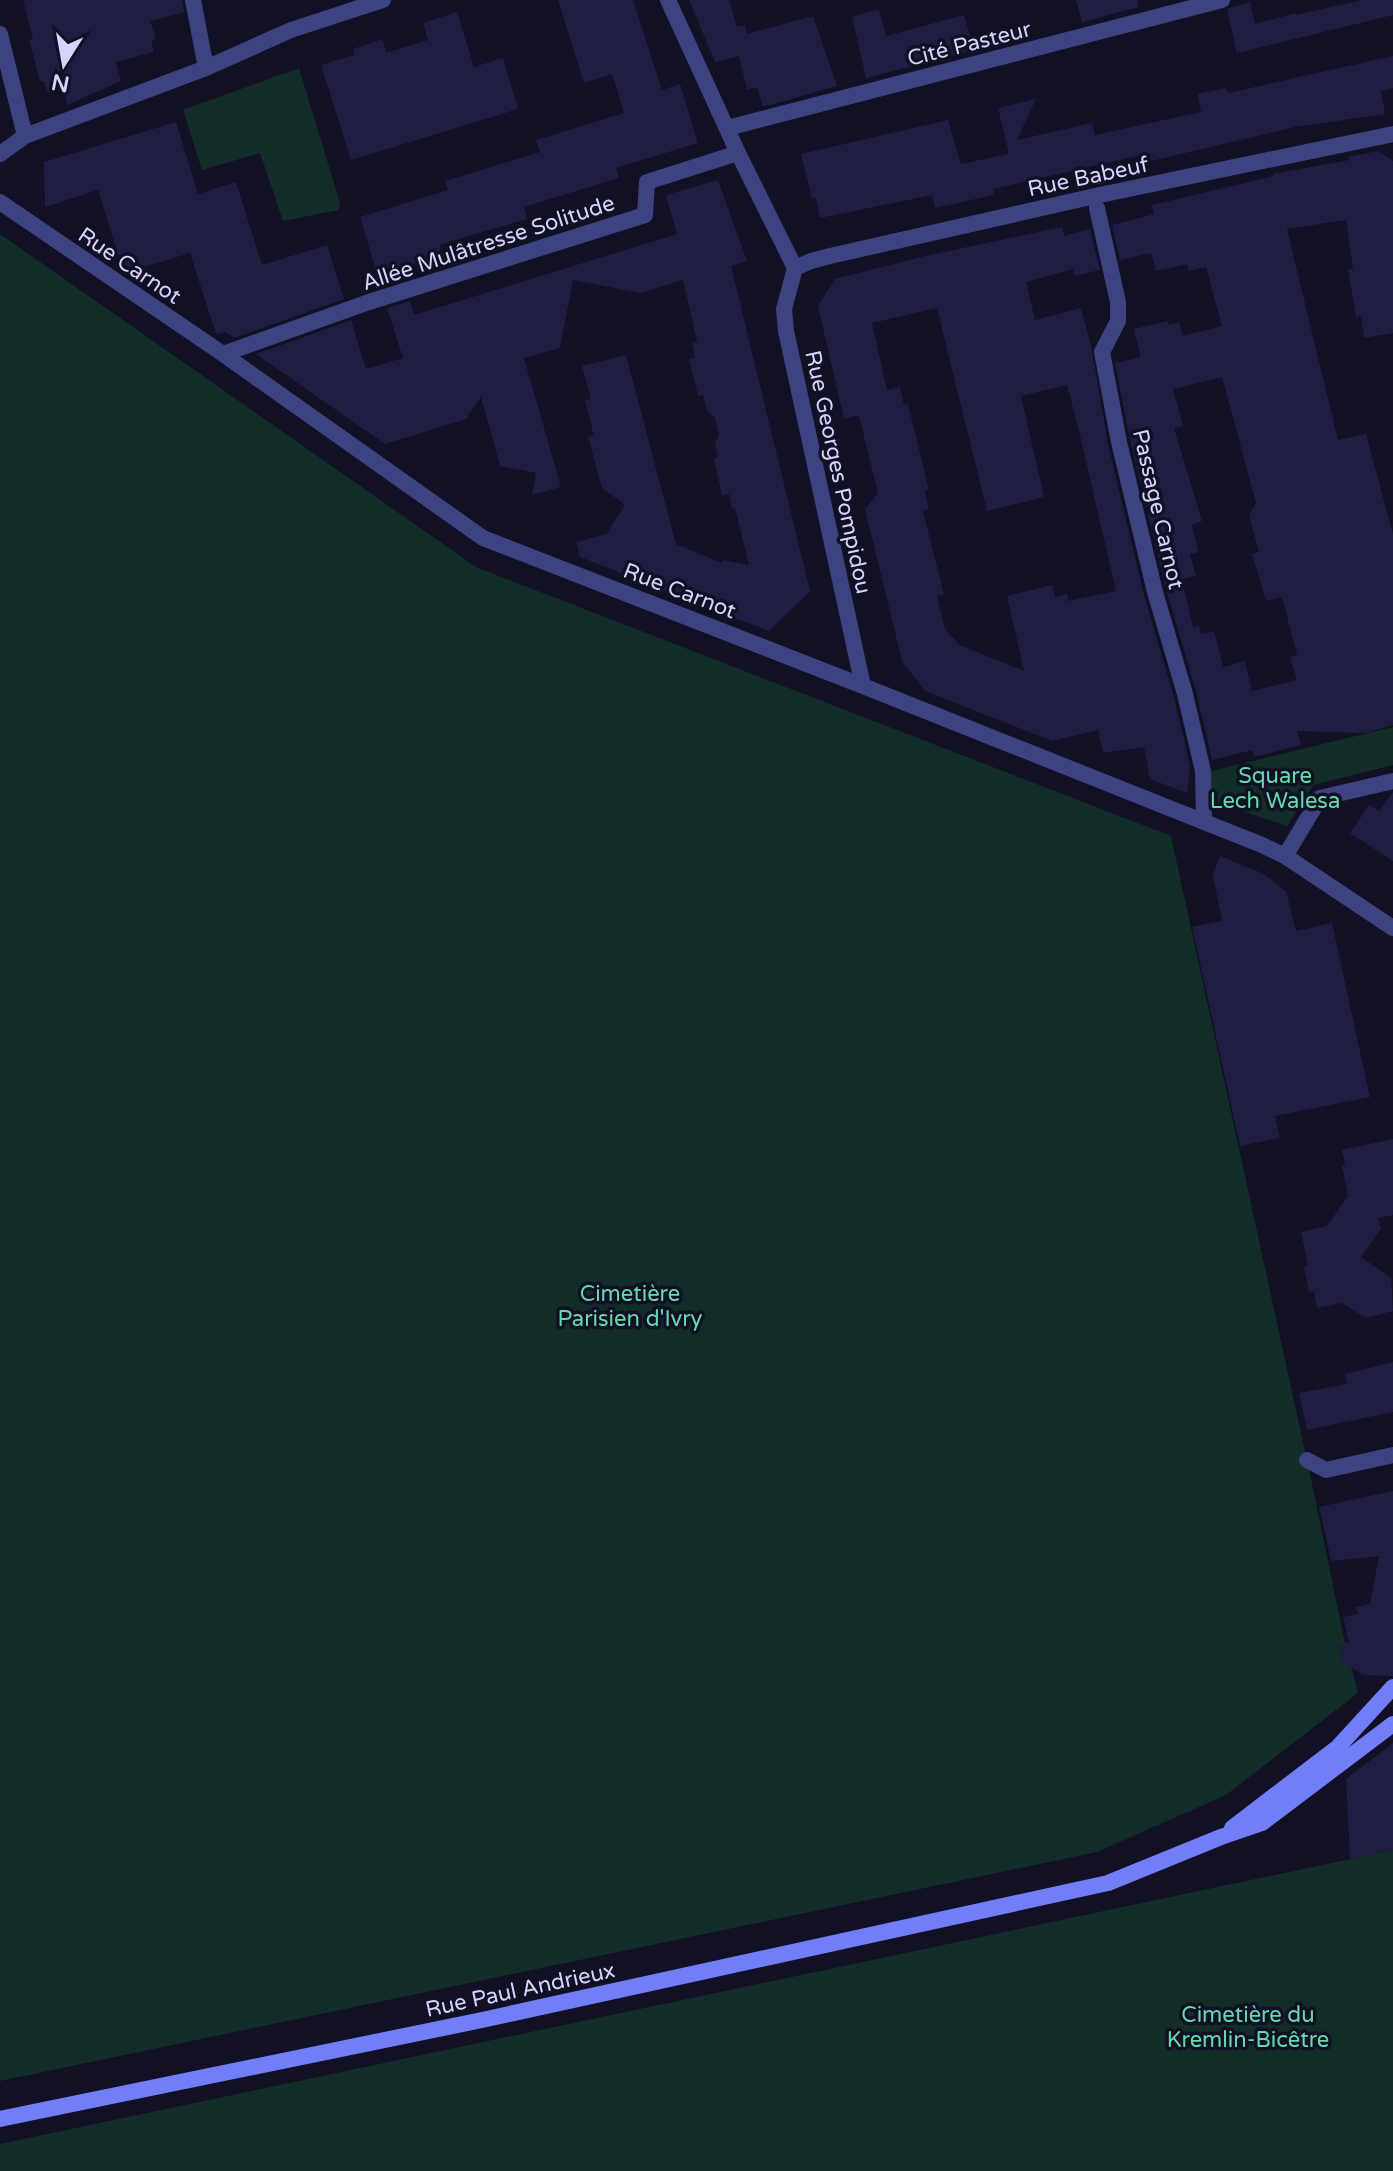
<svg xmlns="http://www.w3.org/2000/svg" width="1393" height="2171" font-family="'Varela Round',sans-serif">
<rect width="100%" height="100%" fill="#111024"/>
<path fill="#132d29" d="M 299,68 L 340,203 L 339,210 L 283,221 L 260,153 L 202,170 L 183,110 Z
M 0,234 L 476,567 L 1171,836 L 1314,1493 L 1344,1639 L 1358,1693 L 1226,1795 L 1097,1852 L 0,2081 Z
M 1393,727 L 1393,765 L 1313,785 L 1287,826 L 1205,798 L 1207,772 Z
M 1393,1850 L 1393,2171 L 0,2171 L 0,2144 Z"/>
<path fill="#201d43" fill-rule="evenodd" d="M 23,0 L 182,0 L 184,12 L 150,21 L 156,39 L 151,40 L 154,52 L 116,62 L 121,81 L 67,105 L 63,88 L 47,92 L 44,81 L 40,81 L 29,40 L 33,39 Z
M 558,0 L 633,0 L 662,90 L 680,84 L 698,143 L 616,168 L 619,178 L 524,207 L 527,219 L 439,245 L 442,255 L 400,268 L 403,280 L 381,287 L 360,217 L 448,190 L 445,181 L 540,152 L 536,140 L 624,113 L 612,74 L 584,83 Z
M 689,0 L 729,0 L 737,27 L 745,25 L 747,34 L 813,16 L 837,86 L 763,107 L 757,87 L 747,90 L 739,56 L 715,62 Z
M 1076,0 L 1138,0 L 1138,7 L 1082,22 Z
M 1362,0 L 1393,0 L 1393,15 L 1237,53 L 1227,9 L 1230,8 L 1250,2 L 1255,24 L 1296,13 L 1296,15 Z
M 879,9 L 886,36 L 964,15 L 974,50 L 866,78 L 852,17 Z
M 457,12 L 474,67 L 503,58 L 518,109 L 351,160 L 321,65 L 354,55 L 353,49 L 383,39 L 386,53 L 428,40 L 423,23 Z
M 1393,56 L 1393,88 L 1381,91 L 1385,114 L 1295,127 L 1147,162 L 1146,154 L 993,189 L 994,195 L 935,208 L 932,195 L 820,218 L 816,197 L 812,198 L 801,154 L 948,120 L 961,164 L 1009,154 L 998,108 L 1036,99 L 1017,140 L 1092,123 L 1095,135 L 1201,112 L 1198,94 L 1226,88 L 1228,93 Z
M 176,122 L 198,194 L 236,182 L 262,265 L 327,245 L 344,299 L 234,338 L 225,332 L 216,334 L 190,253 L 124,273 L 98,190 L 45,207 L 44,162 Z
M 1378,151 L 1393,161 L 1393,333 L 1364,338 L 1361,316 L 1356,317 L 1348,270 L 1353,268 L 1346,220 L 1287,229 L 1338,440 L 1366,434 L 1393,534 L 1393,725 L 1366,733 L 1297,731 L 1301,745 L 1254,757 L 1252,750 L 1212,760 L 1196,691 L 1166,589 L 1130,440 L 1115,363 L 1141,357 L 1134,329 L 1168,321 L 1169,325 L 1179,322 L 1183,336 L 1222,326 L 1206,267 L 1189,271 L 1187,264 L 1156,271 L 1151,253 L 1120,260 L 1112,225 L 1154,214 L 1152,205 L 1274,176 L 1273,174 L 1349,160 L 1348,157 ZM 1222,377 L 1256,503 L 1249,515 L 1259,552 L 1252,554 L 1266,601 L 1282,597 L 1297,655 L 1290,657 L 1297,680 L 1252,691 L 1245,661 L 1223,667 L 1214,631 L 1201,634 L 1199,625 L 1193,627 L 1182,579 L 1196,576 L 1190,554 L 1198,552 L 1192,525 L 1202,521 L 1174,428 L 1183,426 L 1173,389 Z
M 718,180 L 747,261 L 731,266 L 810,591 L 769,631 L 580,557 L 576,542 L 606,534 L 625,505 L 602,488 L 588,437 L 594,436 L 585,400 L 591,399 L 582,366 L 626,355 L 676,544 L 722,563 L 723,560 L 749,565 L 735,508 L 732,509 L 729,494 L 722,495 L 714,459 L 718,458 L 715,443 L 719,435 L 715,417 L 707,411 L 703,395 L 698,396 L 689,359 L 695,358 L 692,343 L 697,341 L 683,280 L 640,293 L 573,280 L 560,348 L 524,358 L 561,487 L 532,495 L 536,473 L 500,466 L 481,397 L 466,419 L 385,444 L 256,354 L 351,320 L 366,369 L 403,358 L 387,308 L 410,301 L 414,315 L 677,234 L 666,195 Z
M 1062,227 L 1064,236 L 1090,229 L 1100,270 L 1075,276 L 1073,269 L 1026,282 L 1035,320 L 1081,308 L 1092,350 L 1108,444 L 1144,595 L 1174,697 L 1190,766 L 1187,793 L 1150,779 L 1144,747 L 1103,753 L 1098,730 L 1052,741 L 925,691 L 902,661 L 865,509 L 878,493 L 867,449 L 859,415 L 844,419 L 818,306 L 835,279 L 925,256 ZM 937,308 L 987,511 L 1044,497 L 1021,396 L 1067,385 L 1079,431 L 1116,591 L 1068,601 L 1067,594 L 1055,597 L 1052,585 L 1007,596 L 1024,671 L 960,645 L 945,629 L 937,596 L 944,594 L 923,511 L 929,509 L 925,491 L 929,490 L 908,404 L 904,405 L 900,387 L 887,390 L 872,323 Z
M 1393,792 L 1393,861 L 1350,833 L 1369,805 L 1379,811 Z
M 1220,856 L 1262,873 L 1286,891 L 1296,931 L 1332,923 L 1370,1097 L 1275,1116 L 1280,1138 L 1240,1146 L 1192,927 L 1222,921 L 1213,875 Z
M 1393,1139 L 1393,1215 L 1378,1218 L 1381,1229 L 1361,1257 L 1391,1278 L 1393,1311 L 1366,1318 L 1342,1303 L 1317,1308 L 1314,1291 L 1309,1292 L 1304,1266 L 1308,1265 L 1301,1232 L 1327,1226 L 1348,1196 L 1342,1166 L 1345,1165 L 1342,1150 Z
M 1393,1362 L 1393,1412 L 1307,1430 L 1299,1393 L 1347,1384 L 1345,1374 Z
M 1393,1491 L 1393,1676 L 1363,1675 L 1342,1662 L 1339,1645 L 1349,1642 L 1343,1617 L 1358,1614 L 1356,1607 L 1370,1604 L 1379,1556 L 1331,1561 L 1319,1507 Z
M 1393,1743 L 1393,1850 L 1350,1859 L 1346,1779 Z"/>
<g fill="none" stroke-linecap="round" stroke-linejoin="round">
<path stroke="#3d4380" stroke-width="16" d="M 193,0 L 206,68
M 668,0 L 738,153 L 795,268
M 0,34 L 25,136
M 727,128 L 1222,0
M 0,154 L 25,136 L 206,68 L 291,30 L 383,0
M 0,202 L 223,354 L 483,538 L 863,686 L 1262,845 L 1285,856 L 1393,928
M 1097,208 L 1118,302 L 1118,321 L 1102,352 L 1119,442 L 1155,592 L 1185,694 L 1203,771 L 1204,822
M 795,268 L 811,261 L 830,256 L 1095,196 L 1393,134
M 795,268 L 784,309 L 786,331 L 863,686
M 223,354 L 369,302 L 645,215 L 647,182 L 738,153
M 1285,856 L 1320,798 L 1393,781
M 1307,1460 L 1326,1470 L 1393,1455"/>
<path stroke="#717ef7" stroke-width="16" d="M 1232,1828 L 1338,1747 L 1393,1687
M 0,2119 L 482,2020 L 1108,1883 L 1221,1837 L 1262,1823 L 1393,1724"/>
</g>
<g text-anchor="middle" stroke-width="7" stroke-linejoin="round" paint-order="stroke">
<g font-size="22" fill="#d4d5fd" stroke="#111024">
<text transform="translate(969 43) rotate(-14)" y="8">Cité Pasteur</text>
<text transform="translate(1088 176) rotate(-12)" y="8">Rue Babeuf</text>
<text transform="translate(488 242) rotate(-18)" y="8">Allée Mulâtresse Solitude</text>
<text transform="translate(130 265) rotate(34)" y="8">Rue Carnot</text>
<text transform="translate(839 472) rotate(78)" y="8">Rue Georges Pompidou</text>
<text transform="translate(1159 509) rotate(77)" y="8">Passage Carnot</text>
<text transform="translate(680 590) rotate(21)" y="8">Rue Carnot</text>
<text transform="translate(520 1989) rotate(-12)" y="8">Rue Paul Andrieux</text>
</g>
<g font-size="22" fill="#64d9ae" stroke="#111024">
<text x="1275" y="783">Square<tspan x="1275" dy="25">Lech Walesa</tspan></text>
<text x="630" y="1301">Cimetière<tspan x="630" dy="25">Parisien d'Ivry</tspan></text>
<text x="1248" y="2022">Cimetière du<tspan x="1248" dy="25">Kremlin-Bicêtre</tspan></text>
</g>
</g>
<g transform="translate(64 64) rotate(191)" stroke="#111024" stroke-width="6" paint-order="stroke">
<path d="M0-6L14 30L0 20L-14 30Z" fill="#d4d5fd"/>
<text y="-12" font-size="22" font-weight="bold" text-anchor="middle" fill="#d4d5fd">N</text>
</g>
</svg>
